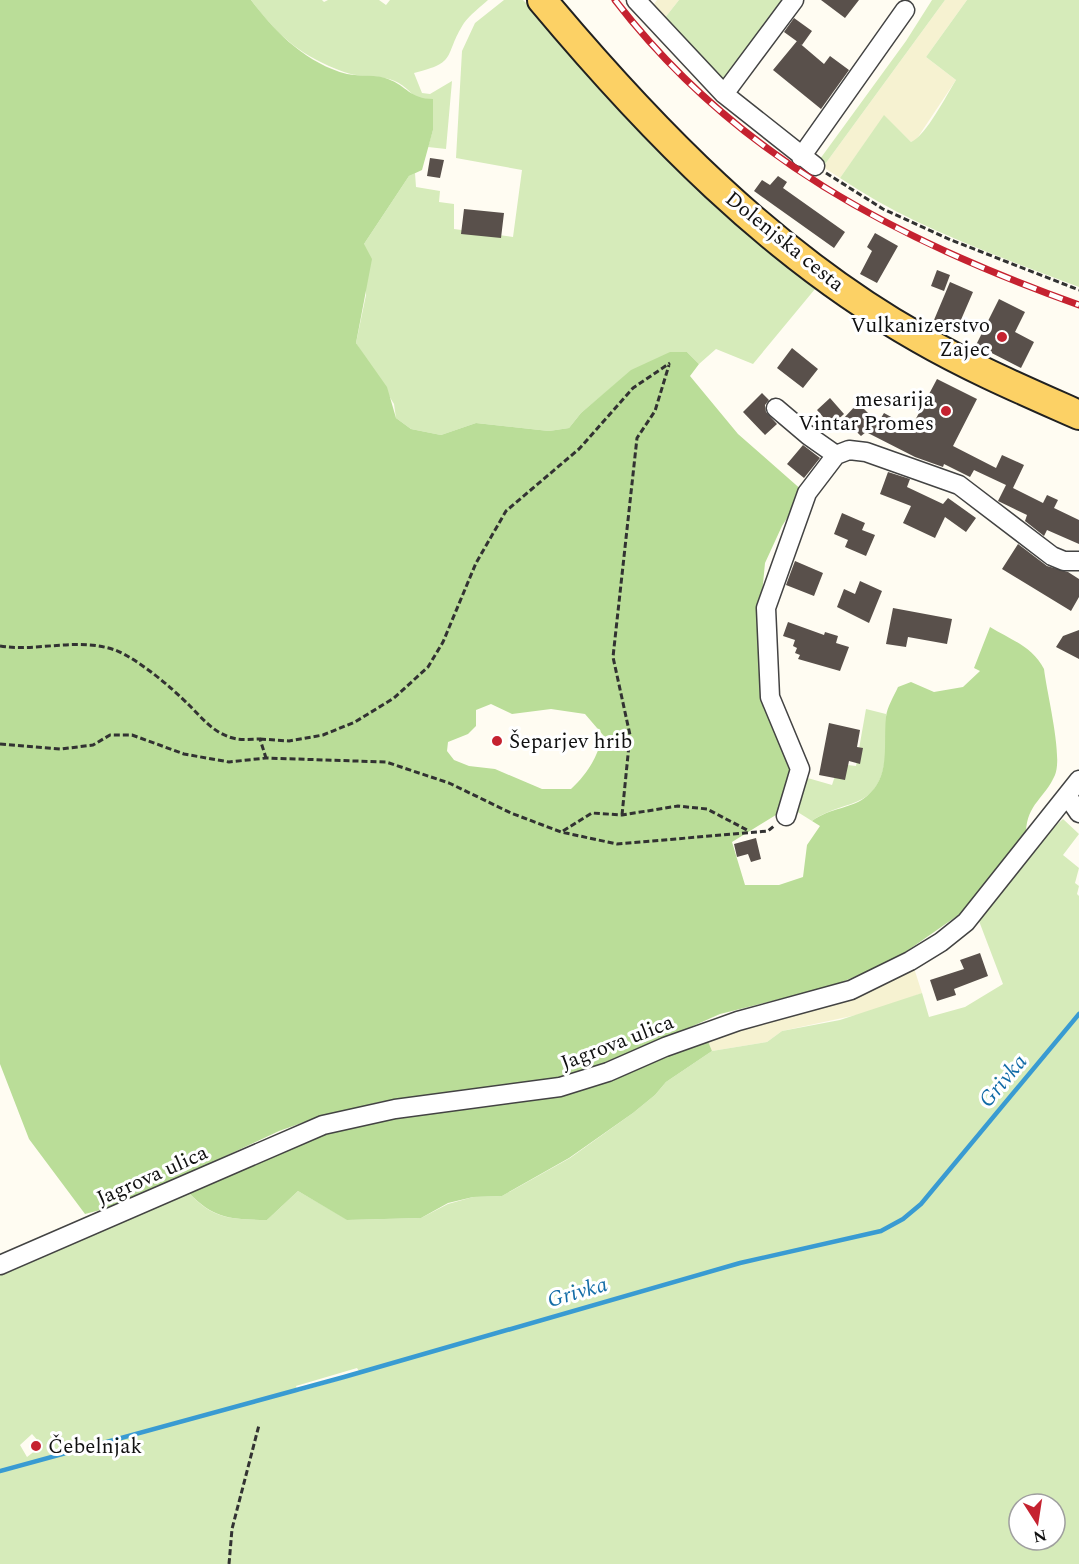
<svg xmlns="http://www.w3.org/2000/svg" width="1079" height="1564" font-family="Spectral,serif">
<rect width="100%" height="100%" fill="#fffcf2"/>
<path fill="#f6f2d1" d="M 657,0 L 679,0 L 660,24 L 649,11 Z
M 945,0 L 967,0 L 926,57 L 956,80 L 916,140 L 911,142 L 884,116 L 840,178 L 823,167 Z
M 914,968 L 922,993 L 875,1011 L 782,1031 L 767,1042 L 712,1051 L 707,1039 Z"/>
<path fill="#d6ebba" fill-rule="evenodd" d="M 251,0 L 322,0 L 324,2 L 328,0 L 379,0 L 386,5 L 390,0 L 488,0 C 480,7 470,15 464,23 C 443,56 459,62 414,73 L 422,93 L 430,94 L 452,81 L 446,149 L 428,147 L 433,130 C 424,109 411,83 385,78 C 372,75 357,77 344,72 C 300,55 280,38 251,0 Z
M 504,0 L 523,0 L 813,284 L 815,289 L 753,364 L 716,349 L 699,364 L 687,352 L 631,371 L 581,413 L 569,428 L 549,431 L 476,423 L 441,435 L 411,429 L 396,418 L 394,404 L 356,343 L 366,295 L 364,244 L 409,176 L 415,173 L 416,187 L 440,191 L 439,202 L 454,204 L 454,229 L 513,237 L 522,170 L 456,158 L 462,51 L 475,23 Z
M 679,0 L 789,0 L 726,85 L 660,24 Z
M 932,0 L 945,0 L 823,167 L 820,159 L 906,41 Z
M 967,0 L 1079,0 L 1079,287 C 998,256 912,227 840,178 L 884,115 L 911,142 C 926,136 947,94 956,80 L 926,57 Z
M 866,709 L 886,714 C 886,745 891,789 856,802 C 841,808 825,811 812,821 L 796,811 L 804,777 L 832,785 L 839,764 L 856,766 Z
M 1063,819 L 1079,834 L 1063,855 L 1079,868 L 1075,883 L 1079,886 L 1077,894 L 1079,896 L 1079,1564 L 0,1564 L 0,1273 L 189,1193 C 214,1220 231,1219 267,1220 L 298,1191 L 348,1220 L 421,1218 L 448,1204 L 473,1197 L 502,1196 L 570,1158 L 633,1113 L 655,1095 L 666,1082 L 712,1051 L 767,1042 L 782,1031 L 840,1020 L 922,993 L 929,1017 L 965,1007 L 1003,984 L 979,921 L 1038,842 ZM 357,1368 L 361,1374 L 298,1392 L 296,1386 ZM 32,1434 L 40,1443 L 40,1447 L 27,1457 L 20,1445 ZM 1019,1504 L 1055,1504 L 1055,1540 L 1019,1540 Z"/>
<path fill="#badd98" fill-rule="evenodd" d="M 0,0 L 251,0 C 276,33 306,63 347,74 C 360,77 377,74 388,79 C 407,86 410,99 433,99 L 433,130 L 422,170 L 409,176 L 364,244 L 372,259 L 356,343 L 387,387 L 396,418 L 411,429 L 441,435 L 476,423 L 549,431 L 569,428 L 581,413 L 631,370 L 670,352 L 687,352 L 699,364 L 690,376 L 738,434 L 804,492 L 782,526 L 765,563 L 762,594 L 761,638 L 790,751 L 792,776 L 784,810 L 732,842 L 745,885 L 779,885 L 803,877 L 807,845 L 820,826 L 812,821 C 829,808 854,808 867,796 C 891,776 883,745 886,717 C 887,707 894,696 898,687 L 911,682 L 934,692 L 963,687 L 980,671 L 974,668 L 990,627 C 1011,640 1032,646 1044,669 C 1047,694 1063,756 1055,775 C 1045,798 1027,804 1026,832 L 967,909 L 894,960 L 835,985 L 720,1014 L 609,1063 L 560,1078 L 379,1102 L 313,1119 L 279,1131 L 123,1204 L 85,1214 L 29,1139 L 0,1064 ZM 491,704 L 512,714 L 551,709 L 585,714 L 603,735 C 597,758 588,773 571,789 L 542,789 L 495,769 L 469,766 L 454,760 L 447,751 L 448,742 L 468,734 L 476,726 L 476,710 Z
M 707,1039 L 712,1051 L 666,1082 L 655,1095 L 633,1113 L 569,1158 L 502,1196 L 473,1197 L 448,1203 L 421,1218 L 347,1220 L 298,1191 L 267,1220 C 232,1219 215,1220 189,1193 L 328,1132 L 384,1118 L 545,1098 L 611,1081 Z"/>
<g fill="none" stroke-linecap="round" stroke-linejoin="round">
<path stroke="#399bd2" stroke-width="4.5" d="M 0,1471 L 344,1377 L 740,1263 L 881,1231 L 903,1219 L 921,1204 L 1079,1014"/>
</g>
<path fill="#59504b" d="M 821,0 L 859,0 L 845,18 Z
M 794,18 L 812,31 L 802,45 L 784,32 Z
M 797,41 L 824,64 L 830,56 L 849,70 L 821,109 L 773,70 Z
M 430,158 L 444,160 L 440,178 L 427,176 Z
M 778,176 L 787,182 L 783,188 L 845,232 L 834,248 L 754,191 L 762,180 L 770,185 Z
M 464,209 L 504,213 L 501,238 L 461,234 Z
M 875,233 L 898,246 L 877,283 L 860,274 L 872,251 L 867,247 Z
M 937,270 L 950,275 L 944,291 L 931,286 Z
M 950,282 L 973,292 L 957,329 L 934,320 Z
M 999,299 L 1025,312 L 1015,332 L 1034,342 L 1021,368 L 976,345 Z
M 792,348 L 818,369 L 803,388 L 777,368 Z
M 937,379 L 977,399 L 953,446 L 996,468 L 1002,455 L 1024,465 L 1013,488 L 1043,503 L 1047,495 L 1058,500 L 1054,508 L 1079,520 L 1079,544 L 1047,530 L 1044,536 L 1025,521 L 1027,515 L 998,501 L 1006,485 L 974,470 L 970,477 L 944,464 L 943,467 L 915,457 L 866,432 L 861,436 L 843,419 L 858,403 L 878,423 L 884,413 L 911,428 Z
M 762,393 L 769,400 L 765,405 L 766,412 L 777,424 L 765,435 L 743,412 Z
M 830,398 L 844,414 L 831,426 L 817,410 Z
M 803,445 L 820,458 L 804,478 L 787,464 Z
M 888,472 L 910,479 L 907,487 L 943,504 L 948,498 L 976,518 L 966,532 L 945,517 L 935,538 L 903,523 L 911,506 L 880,494 Z
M 842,513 L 865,523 L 862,530 L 875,535 L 866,556 L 845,547 L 848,540 L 834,534 Z
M 1018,544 L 1047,566 L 1068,572 L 1079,579 L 1079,597 L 1071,611 L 1002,569 Z
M 795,561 L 823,573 L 814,596 L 786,585 Z
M 860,581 L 882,591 L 869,623 L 837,607 L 844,589 L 855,594 Z
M 893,608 L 952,619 L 947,644 L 908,637 L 906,647 L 886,644 Z
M 788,622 L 824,635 L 825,632 L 838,636 L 836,643 L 849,647 L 840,671 L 798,659 L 800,655 L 795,653 L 797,648 L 793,646 L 795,640 L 783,636 Z
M 1079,630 L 1079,659 L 1056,647 L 1063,636 Z
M 829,723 L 860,730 L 857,747 L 863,748 L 860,764 L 849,761 L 845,780 L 819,775 Z
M 756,838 L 761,859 L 751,862 L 748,854 L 737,857 L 734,844 Z
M 980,953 L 988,976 L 954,989 L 956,995 L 937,1001 L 930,980 L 964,969 L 960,960 Z"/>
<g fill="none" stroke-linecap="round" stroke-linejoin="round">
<defs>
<path id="minor" d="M 636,0 L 724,94 L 815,166
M 724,94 L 794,0
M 801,157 L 905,10
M 776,408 L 809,436 L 836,455
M 1068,797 L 1079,813
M 786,816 L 800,769 L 770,697 L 766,608 L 807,493 L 836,455 L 849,450 L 866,452 L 959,485 L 1052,556 L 1064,561 L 1079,561
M 0,1265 L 323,1125 L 395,1109 L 560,1087 L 608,1072 L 665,1047 L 738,1021 L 851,990 L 910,961 L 941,942 L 966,922 L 1079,780"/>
<path id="primary" d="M 542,0 C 650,129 772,255 919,338 C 971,368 1025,391 1079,415"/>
</defs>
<use href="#minor" stroke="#434343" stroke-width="21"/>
<use href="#primary" stroke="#212121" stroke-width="32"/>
<path stroke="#323232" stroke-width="3" stroke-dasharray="6 3" stroke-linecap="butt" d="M 826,173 L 883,209 L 951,240 L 1079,290
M 0,646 C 38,652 77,637 115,650 C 138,659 171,687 189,705 C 203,719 215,735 237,739 C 244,740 252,739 260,739 L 266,758
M 260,739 L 289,741 L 323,735 L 355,722 L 394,698 L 428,667 L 443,642 L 476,563 L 506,511 L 579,449 L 633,388 L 670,363
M 0,744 L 61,749 L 93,745 L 110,735 L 132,735 L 184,754 L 229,762 L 266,758 L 386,762 L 449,783 L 511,813 L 561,832 L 617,844 L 768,831 L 774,826
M 622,815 L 630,735 L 613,657 L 637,438 L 655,411 L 669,365
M 563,831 L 592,813 L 622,815 L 678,806 L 707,809 L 749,831
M 229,1564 L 232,1529 L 259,1425"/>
<use href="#minor" stroke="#fff" stroke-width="18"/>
<use href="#primary" stroke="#fcd165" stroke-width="28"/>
<defs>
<path id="rail" d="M 615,0 C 735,156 897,240 1079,305"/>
</defs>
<use href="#rail" stroke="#c52230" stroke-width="7"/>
<use href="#rail" stroke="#fff" stroke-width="4.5" stroke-dasharray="14" stroke-linecap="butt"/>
</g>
<g fill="#c52230" stroke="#fff" stroke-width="2">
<circle cx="1002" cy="337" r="6"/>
<circle cx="946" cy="411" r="6"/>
<circle cx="497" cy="741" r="6"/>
<circle cx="36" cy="1446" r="6"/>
</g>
<g text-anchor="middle" stroke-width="6" stroke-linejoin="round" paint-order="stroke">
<g font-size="21" fill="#101010" stroke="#fff">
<text transform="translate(785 241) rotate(39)" y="7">Dolenjska cesta</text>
<text transform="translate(617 1042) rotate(-21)" y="7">Jagrova ulica</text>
<text transform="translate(152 1175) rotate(-24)" y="7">Jagrova ulica</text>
</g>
<g font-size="21" fill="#101010" stroke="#fff" text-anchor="end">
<text x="990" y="332">Vulkanizerstvo<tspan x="990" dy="24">Zajec</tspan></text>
<text x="934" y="406">mesarija<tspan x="934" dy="24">Vintar Promes</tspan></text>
<text x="509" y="748" text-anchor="start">Šeparjev hrib</text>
<text x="48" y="1453" text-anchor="start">Čebelnjak</text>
</g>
<g font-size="22" font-style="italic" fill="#136ca7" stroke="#fff">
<text transform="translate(1002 1080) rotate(-50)" y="8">Grivka</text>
<text transform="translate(577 1291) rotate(-16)" y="8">Grivka</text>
</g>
</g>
<g transform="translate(1037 1522) rotate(168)"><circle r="28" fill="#ffffff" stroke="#9f9f9f" stroke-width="1.5"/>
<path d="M0-4.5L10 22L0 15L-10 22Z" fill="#c52230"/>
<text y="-9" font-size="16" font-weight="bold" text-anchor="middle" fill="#101010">N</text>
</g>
</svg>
